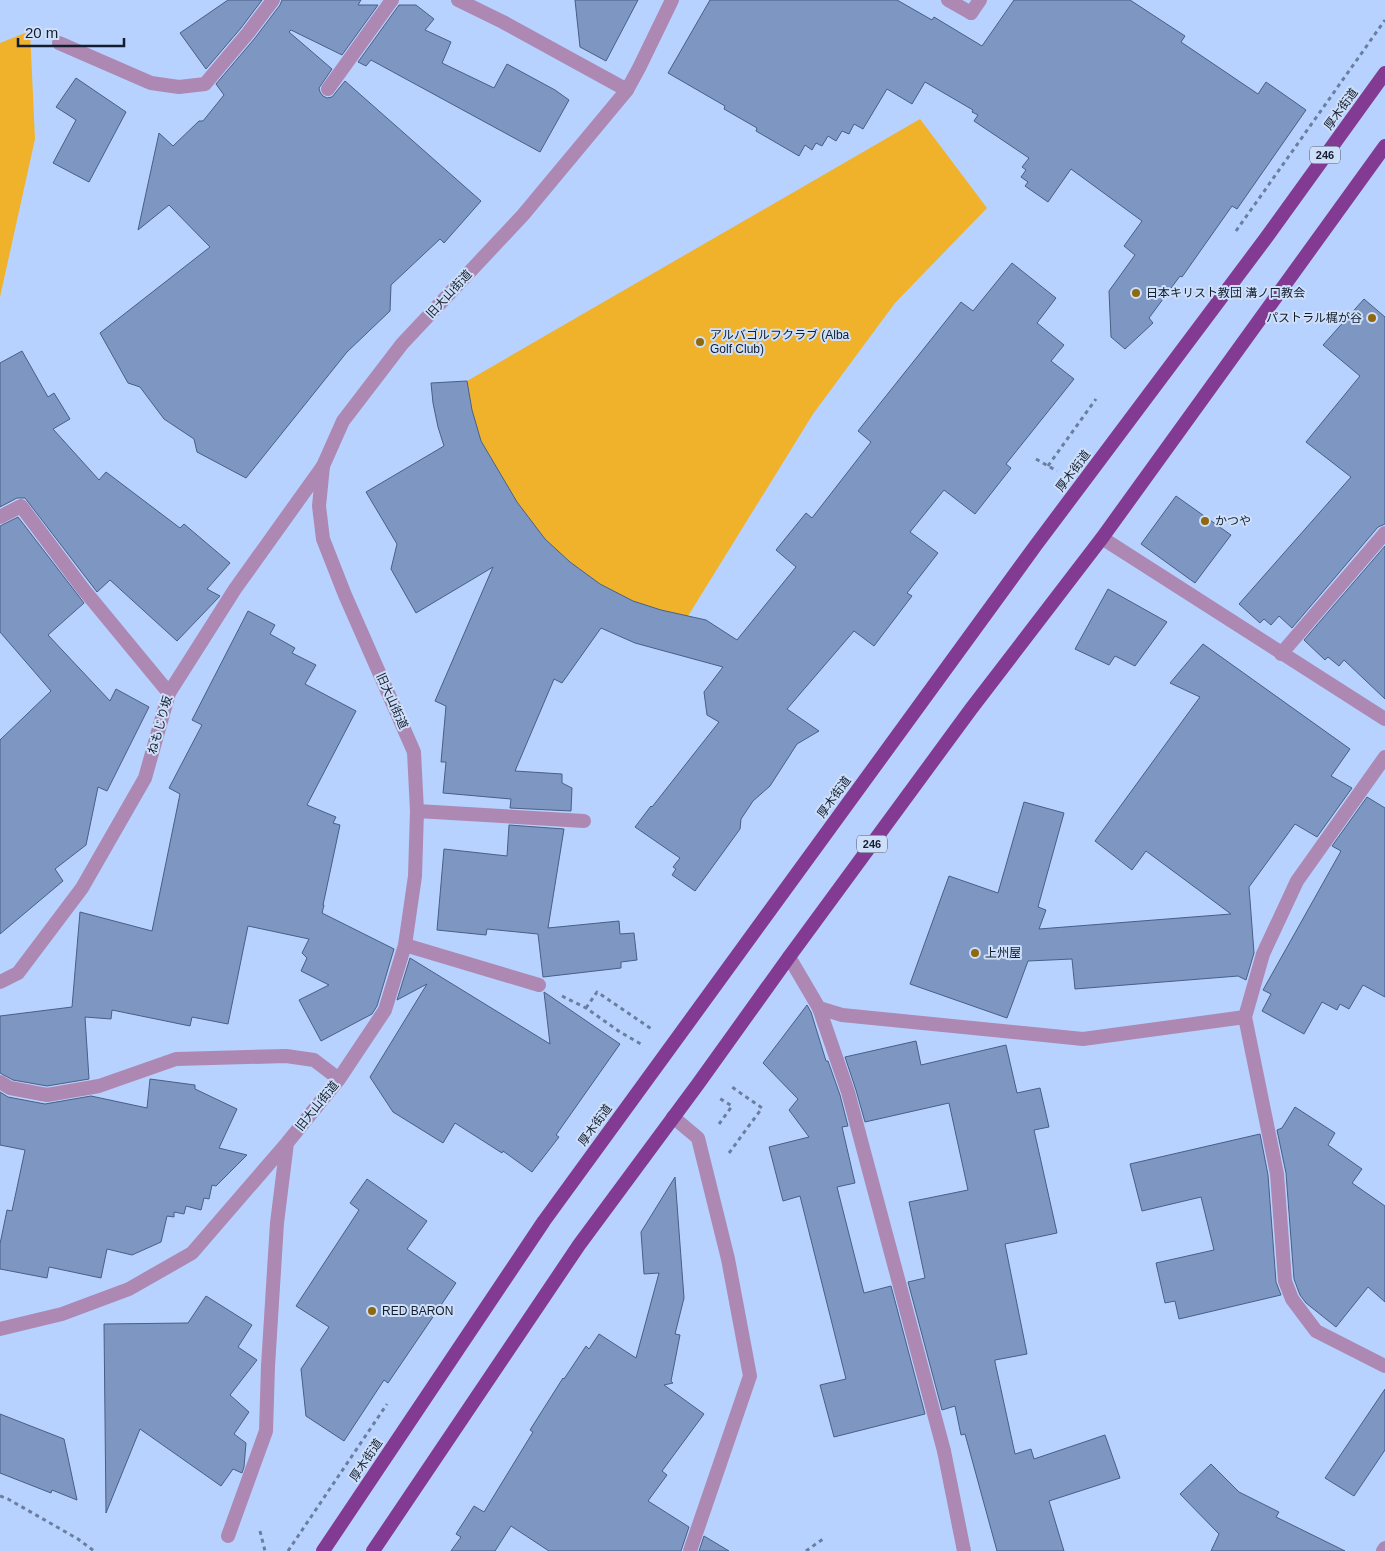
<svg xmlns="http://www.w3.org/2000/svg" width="1385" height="1551" font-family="Helvetica,'Noto Sans JP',sans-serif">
<rect width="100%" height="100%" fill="#b7d2ff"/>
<path fill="#f0b12b" d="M 30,31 L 35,139 L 0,297 L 0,43 Z
M 920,119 L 987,208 L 895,303 L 813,414 L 688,616 L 661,610 L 633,601 L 600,584 L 570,562 L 545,539 L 517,502 L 481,441 L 472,410 L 467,381 Z"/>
<path fill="#7e97c2" stroke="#485f86" d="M 228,0 L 262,0 L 241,28 L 206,69 L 180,33 Z
M 282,0 L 361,0 L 358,5 L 378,5 L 342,55 L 291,30 L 289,32 L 332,69 L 319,88 L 320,92 L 323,96 L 327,98 L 332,97 L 345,81 L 481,201 L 444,243 L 440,239 L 391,285 L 390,311 L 347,352 L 246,478 L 197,452 L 194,439 L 164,419 L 140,387 L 128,383 L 100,333 L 210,247 L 169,205 L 138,230 L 159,133 L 173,146 L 199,121 L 203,121 L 224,95 L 216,84 L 255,38 L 280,5 Z
M 575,0 L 638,0 L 606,61 L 580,47 Z
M 710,0 L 897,0 L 932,20 L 934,17 L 982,46 L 1014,0 L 1130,0 L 1185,36 L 1181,42 L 1258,94 L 1266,82 L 1306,110 L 1237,209 L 1232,206 L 1182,277 L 1180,276 L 1149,318 L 1153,323 L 1125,349 L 1111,337 L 1109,291 L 1135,255 L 1124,246 L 1142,221 L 1071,169 L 1048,202 L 1025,186 L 1028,182 L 1021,177 L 1026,170 L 1022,167 L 1029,158 L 974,121 L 978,115 L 972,112 L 973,110 L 925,82 L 912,104 L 887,89 L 863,129 L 854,124 L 849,134 L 842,131 L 836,141 L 828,136 L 822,146 L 816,143 L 812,150 L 805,145 L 799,156 L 756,131 L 757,128 L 724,109 L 725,106 L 668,73 Z
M 399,5 L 416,5 L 434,19 L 425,30 L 451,42 L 442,63 L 494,88 L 507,64 L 555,90 L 569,100 L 540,152 L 371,60 L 366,66 L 358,62 Z
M 76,78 L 126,112 L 89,182 L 53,163 L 76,120 L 56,107 Z
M 1012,263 L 1056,298 L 1037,323 L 1064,345 L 1051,361 L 1074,379 L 1006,464 L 1011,468 L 975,514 L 944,490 L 910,532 L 938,553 L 907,593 L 912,596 L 874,646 L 854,631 L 787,709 L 819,731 L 797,744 L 770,786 L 753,801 L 741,819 L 740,829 L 695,891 L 672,875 L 676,869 L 673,867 L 680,858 L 635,827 L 651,806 L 652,807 L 719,722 L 707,715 L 704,692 L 723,667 L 635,643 L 601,628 L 562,683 L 554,679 L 515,771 L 562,774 L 562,783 L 572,788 L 571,811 L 510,808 L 511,799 L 443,793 L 446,762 L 441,762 L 446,706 L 435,701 L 493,567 L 416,613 L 391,569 L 397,544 L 366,492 L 444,446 L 438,427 L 433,403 L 431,383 L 467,381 L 472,410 L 481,441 L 517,502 L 545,539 L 570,562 L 600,584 L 633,601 L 661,610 L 706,620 L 737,640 L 796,567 L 776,550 L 806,513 L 812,518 L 871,442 L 858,431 L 961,302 L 973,311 Z
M 1364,299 L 1385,317 L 1385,524 L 1378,527 L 1292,628 L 1279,616 L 1271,625 L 1264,619 L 1260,623 L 1239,604 L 1351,477 L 1306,442 L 1360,376 L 1323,345 Z
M 22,351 L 48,397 L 54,393 L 70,419 L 53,429 L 99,480 L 106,472 L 180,528 L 184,524 L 230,563 L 207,589 L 220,596 L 177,641 L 110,580 L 97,592 L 25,498 L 17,498 L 0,507 L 0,363 Z
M 1176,496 L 1231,535 L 1195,583 L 1141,544 Z
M 18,517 L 84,603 L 48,635 L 110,701 L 116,689 L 149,707 L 107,791 L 98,787 L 86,845 L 55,869 L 63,881 L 0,934 L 0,740 L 51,691 L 0,632 L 0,526 Z
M 1385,546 L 1385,699 L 1344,660 L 1339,666 L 1328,657 L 1325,660 L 1304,640 Z
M 1108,589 L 1167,622 L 1135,666 L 1115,656 L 1109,665 L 1075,649 Z
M 248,611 L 275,625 L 270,634 L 295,648 L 292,653 L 316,665 L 305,684 L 356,711 L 307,805 L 336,817 L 333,823 L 340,825 L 323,905 L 324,905 L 322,913 L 394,949 L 377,1006 L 372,1014 L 321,1041 L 299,1000 L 329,985 L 301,971 L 307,958 L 302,953 L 309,939 L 248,926 L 228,1024 L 192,1017 L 190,1026 L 112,1010 L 111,1019 L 85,1017 L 89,1079 L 47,1086 L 13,1080 L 0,1073 L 0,1016 L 72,1007 L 80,912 L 152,931 L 180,794 L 169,788 L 202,725 L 192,720 Z
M 1203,644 L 1350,749 L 1331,776 L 1352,788 L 1317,837 L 1295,824 L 1249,887 L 1254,953 L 1246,980 L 1238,976 L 1075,989 L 1072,959 L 1028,961 L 1007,1018 L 910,984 L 949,876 L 998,893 L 1024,802 L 1064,813 L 1038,907 L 1046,910 L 1039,929 L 1231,914 L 1146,851 L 1132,870 L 1095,841 L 1200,697 L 1170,683 Z
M 1367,797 L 1385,808 L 1385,997 L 1363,985 L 1349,1009 L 1340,1004 L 1337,1010 L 1322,1002 L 1304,1034 L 1262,1011 L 1271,994 L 1263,990 L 1341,851 L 1332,846 Z
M 509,825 L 564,829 L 548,928 L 619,921 L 620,934 L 634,933 L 637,960 L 621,962 L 621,968 L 543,977 L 538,934 L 487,929 L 486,935 L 437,930 L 444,849 L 507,856 Z
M 410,958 L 550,1044 L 544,992 L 620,1044 L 556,1135 L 559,1137 L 532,1172 L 503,1151 L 502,1153 L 455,1123 L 443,1143 L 393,1112 L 370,1077 L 427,984 L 397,1000 Z
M 807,1005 L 811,1012 L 826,1061 L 828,1061 L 840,1095 L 848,1126 L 842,1127 L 855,1183 L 837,1187 L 864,1293 L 891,1286 L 925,1414 L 834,1437 L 820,1385 L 846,1379 L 800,1196 L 783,1201 L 769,1147 L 809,1137 L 789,1110 L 798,1099 L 763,1063 Z
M 916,1041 L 921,1065 L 1006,1045 L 1017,1093 L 1040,1088 L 1049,1127 L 1034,1130 L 1057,1233 L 1005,1244 L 1027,1354 L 995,1360 L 995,1362 L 1015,1454 L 1031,1449 L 1034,1459 L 1105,1435 L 1120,1478 L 1049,1501 L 1064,1551 L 997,1551 L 965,1434 L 961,1435 L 955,1406 L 942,1410 L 908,1282 L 925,1278 L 909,1202 L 968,1190 L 949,1103 L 865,1122 L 856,1090 L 845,1057 Z
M 150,1079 L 195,1085 L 195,1089 L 237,1109 L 219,1148 L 247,1155 L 216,1186 L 212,1185 L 209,1199 L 204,1198 L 201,1210 L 186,1206 L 184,1214 L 174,1212 L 174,1217 L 167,1216 L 161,1242 L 132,1255 L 107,1249 L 101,1278 L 49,1267 L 47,1278 L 0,1269 L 0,1244 L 7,1210 L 12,1211 L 25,1150 L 0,1145 L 0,1092 L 8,1097 L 45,1104 L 91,1096 L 147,1108 Z
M 1295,1107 L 1335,1133 L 1328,1145 L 1362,1169 L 1352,1183 L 1385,1206 L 1385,1302 L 1368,1287 L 1336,1327 L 1306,1303 L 1300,1295 L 1294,1279 L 1286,1173 L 1277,1130 L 1282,1128 Z
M 1260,1134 L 1268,1175 L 1276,1282 L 1281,1295 L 1179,1319 L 1175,1301 L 1165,1303 L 1156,1263 L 1214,1250 L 1201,1197 L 1142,1211 L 1130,1164 Z
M 675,1177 L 684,1298 L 675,1334 L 680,1335 L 671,1381 L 673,1383 L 664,1385 L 704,1414 L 662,1471 L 667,1475 L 648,1501 L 689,1527 L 681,1551 L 549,1551 L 511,1526 L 495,1551 L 451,1551 L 461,1537 L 456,1534 L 474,1506 L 484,1512 L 533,1432 L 530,1430 L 563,1378 L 564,1379 L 586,1346 L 589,1349 L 599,1334 L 636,1358 L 659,1273 L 644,1274 L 641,1232 Z
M 367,1179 L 427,1221 L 407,1249 L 456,1283 L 388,1383 L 384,1380 L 344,1441 L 306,1416 L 301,1369 L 329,1327 L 296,1306 L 359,1210 L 350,1203 Z
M 206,1296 L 252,1325 L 238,1347 L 257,1360 L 230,1395 L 249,1412 L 234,1434 L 246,1443 L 244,1467 L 242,1473 L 233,1469 L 221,1486 L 140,1429 L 106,1513 L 104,1324 L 188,1323 Z
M 1385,1389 L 1385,1450 L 1354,1496 L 1325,1478 Z
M 0,1414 L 64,1439 L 77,1500 L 52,1490 L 51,1493 L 0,1473 Z
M 1211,1464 L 1239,1492 L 1279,1512 L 1276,1517 L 1345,1551 L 1211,1551 L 1219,1534 L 1180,1494 Z
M 704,1536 L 729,1551 L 699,1551 Z"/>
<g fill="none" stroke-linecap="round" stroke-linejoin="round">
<path stroke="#6b7e9e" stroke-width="3" stroke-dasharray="4 4" stroke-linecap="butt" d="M 1236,231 L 1385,20
M 1036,459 L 1057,471
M 1048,466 L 1096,399
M 562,996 L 586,1008 L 620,1032 L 641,1044
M 586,1008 L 597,992 L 653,1030
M 719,1124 L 732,1106 L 719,1098
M 729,1153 L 762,1108 L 729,1085
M 0,1496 L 8,1499 L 78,1539 L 94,1551
M 260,1531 L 265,1551
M 288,1551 L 387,1404
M 806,1551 L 823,1539"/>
<path stroke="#ac88b3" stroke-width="14" d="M 971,13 L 980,0
M 59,43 L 151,83 L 179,87 L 205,84 L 248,33 L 273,0
M 328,89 L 392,0
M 0,517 L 21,506 L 84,590 L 169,693
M 1385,757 L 1297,881 L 1263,954 L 1245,1017 L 1277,1174 L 1285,1281 L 1292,1299 L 1316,1331 L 1385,1366
M 417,811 L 584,821
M 405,945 L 539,985
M 819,1008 L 848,1092 L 944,1451
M 1383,1551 L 1385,1548"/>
<path stroke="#ac88b3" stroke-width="14" d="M 458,0 L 503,22 L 627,90
M 948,0 L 971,13
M 1102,538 L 1385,719
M 1281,654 L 1385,533
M 789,957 L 819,1008 L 842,1015 L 1083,1039 L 1245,1017
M 0,982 L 18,973 L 82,888 L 145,778 L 169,693 L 235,589 L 323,466
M 0,1082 L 10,1088 L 47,1095 L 99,1086 L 176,1059 L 286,1056 L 314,1060 L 339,1079
M 673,1117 L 698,1138 L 728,1259 L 750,1376 L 690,1551
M 0,1329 L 62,1314 L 129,1289 L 192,1253 L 287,1143 L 339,1079 L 385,1010 L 405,945 L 415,876 L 417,811 L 414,752 L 345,595 L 323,539 L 319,506 L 323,466
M 944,1451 L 964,1551
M 228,1536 L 266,1431 L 268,1366 L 277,1223 L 287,1143"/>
<path stroke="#ac88b3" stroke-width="14" d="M 323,466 L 343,421 L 402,344 L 523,215 L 627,90 L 639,68 L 672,0"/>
<path stroke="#833a92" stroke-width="14" d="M 323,1551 L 544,1221 L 1036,545 L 1266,238 L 1385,73
M 373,1551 L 579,1245 L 698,1084 L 789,957 L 971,709 L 1102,538 L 1385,146"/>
</g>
<g fill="#90680e" stroke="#cedffa" stroke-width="2">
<circle cx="1136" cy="293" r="5"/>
<circle cx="1372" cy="318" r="5"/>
<circle cx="700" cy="342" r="5"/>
<circle cx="1205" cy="521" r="5"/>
<circle cx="975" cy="953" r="5"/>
<circle cx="372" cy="1311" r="5"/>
</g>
<g text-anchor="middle" stroke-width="4" stroke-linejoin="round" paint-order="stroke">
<g fill="#cedffa" stroke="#4b576a" stroke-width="1">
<rect x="1310" y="146.5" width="30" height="17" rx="4"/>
<rect x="857" y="835.5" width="30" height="17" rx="4"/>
</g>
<g font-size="11" font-weight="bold" fill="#131d2d">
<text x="1325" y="159">246</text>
<text x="872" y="848">246</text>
</g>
<g font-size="12" fill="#131d2d" stroke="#cedffa">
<text transform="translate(1341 109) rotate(-54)" y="4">厚木街道</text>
<text transform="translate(449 294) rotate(-47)" y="4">旧大山街道</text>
<text transform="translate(1073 471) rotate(-53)" y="4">厚木街道</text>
<text transform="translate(392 701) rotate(66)" y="4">旧大山街道</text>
<text transform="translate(160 725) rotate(-74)" y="4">ねもじり坂</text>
<text transform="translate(834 797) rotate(-54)" y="4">厚木街道</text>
<text transform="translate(317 1106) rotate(-51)" y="4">旧大山街道</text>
<text transform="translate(595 1125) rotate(-54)" y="4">厚木街道</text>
<text transform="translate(366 1460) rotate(-56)" y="4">厚木街道</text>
</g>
<g font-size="12" fill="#131d2d" stroke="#cedffa" text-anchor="start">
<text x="1146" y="297">日本キリスト教団 溝ノ口教会</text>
<text x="1362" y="322" text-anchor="end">パストラル梶が谷</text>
<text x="710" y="339">アルバゴルフクラブ (Alba<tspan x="710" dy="14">Golf Club)</tspan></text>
<text x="1215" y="525">かつや</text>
<text x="985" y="957">上州屋</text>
<text x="382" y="1315">RED BARON</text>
</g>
</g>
<path d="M18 38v8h106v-8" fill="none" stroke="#131d2d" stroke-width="2.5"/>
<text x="25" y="38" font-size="15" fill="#131d2d" stroke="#cedffa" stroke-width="4" paint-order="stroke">20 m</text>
</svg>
